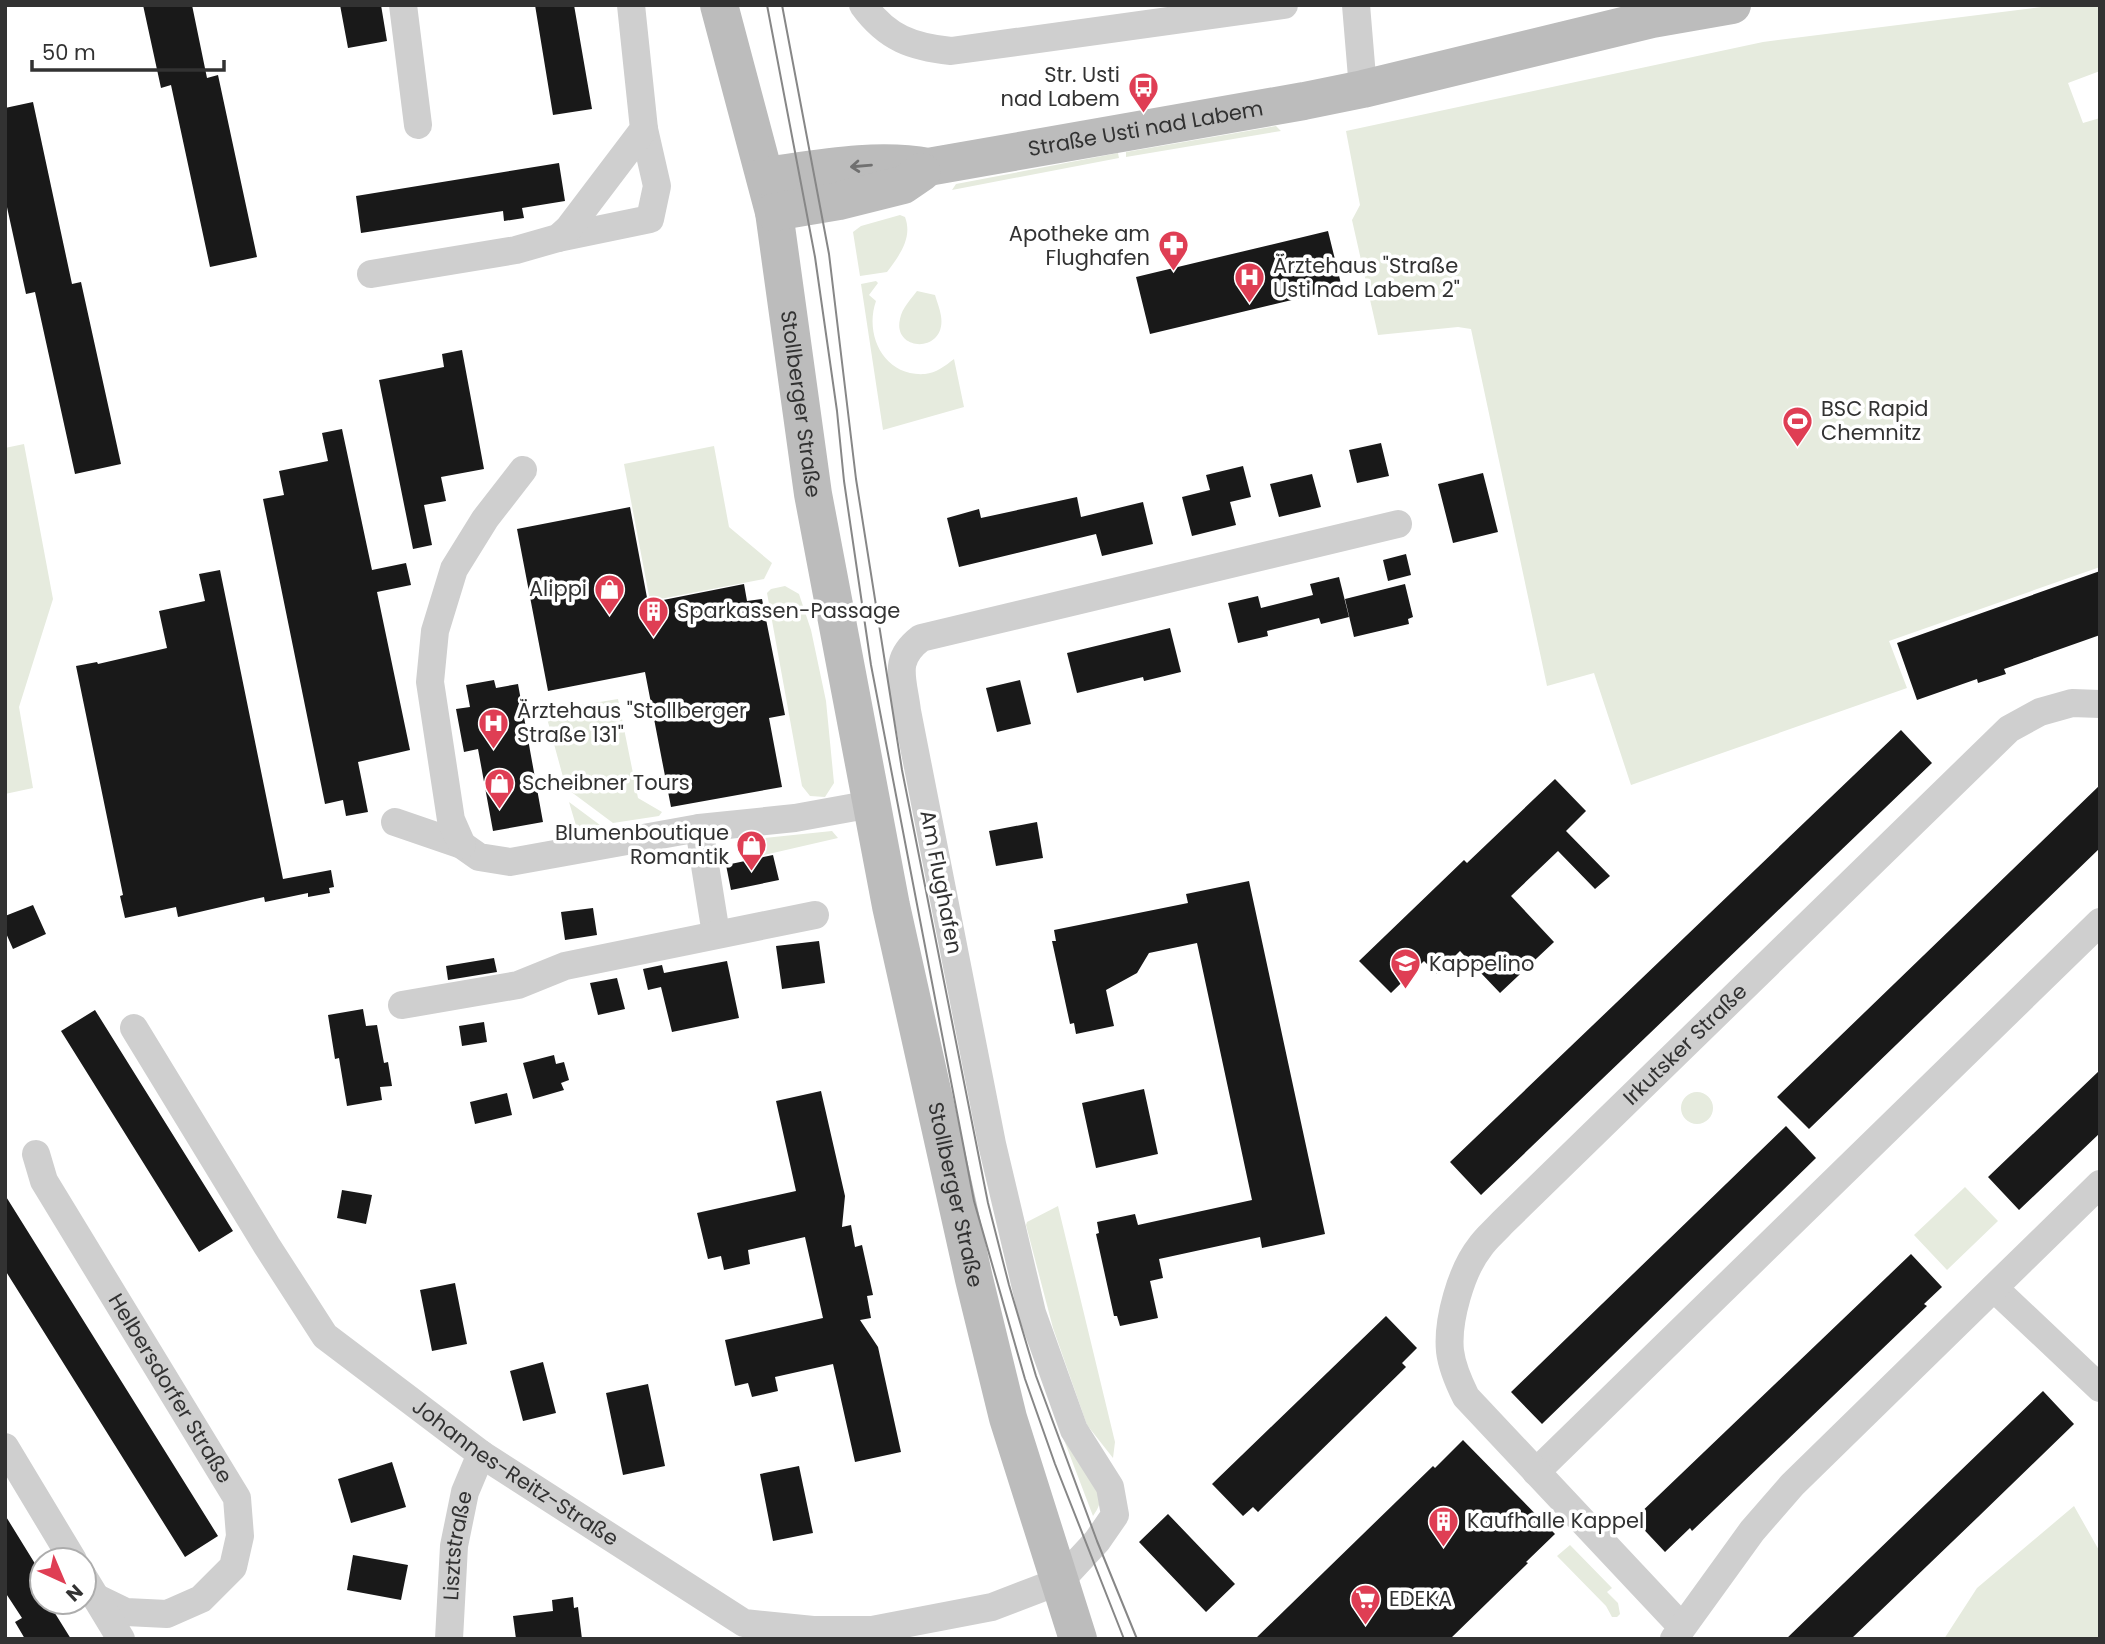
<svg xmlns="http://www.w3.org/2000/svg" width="2105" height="1644" font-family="Poppins,sans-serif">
<rect width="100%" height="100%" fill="#fff"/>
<path fill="#e6ebde" d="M 2057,5 L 2100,5 L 2100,71 L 2068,83 L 2083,123 L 2100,118 L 2100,567 L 1889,641 L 1907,688 L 1631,785 L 1594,673 L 1547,686 L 1471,329 L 1458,327 L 1378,335 L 1352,220 L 1360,205 L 1346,131 L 1763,42 Z
M 1276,126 L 1281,131 L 1126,157 L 1126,152 Z
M 1118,153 L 1119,158 L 952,190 L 956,184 Z
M 900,215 L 905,217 C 913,238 899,256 887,272 L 860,276 L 853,232 L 861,226 Z
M 876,281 L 878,283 L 869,295 L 876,301 C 864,335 884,377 925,374 C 936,373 945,366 954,359 L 964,407 L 883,430 L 861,284 Z
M 917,291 L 935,295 C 937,302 940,309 941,316 C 947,354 892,352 900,319 C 902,308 911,299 917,291 Z
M 24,444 L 53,599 L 19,707 L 33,788 L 5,794 L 5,448 Z
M 714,446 L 729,527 L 772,563 L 764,579 L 650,601 L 624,464 Z
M 785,586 L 799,594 L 811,630 L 826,701 L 834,783 L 825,797 L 810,796 L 802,786 L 767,593 L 771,589 Z
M 618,699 L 638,798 L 662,812 L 659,816 L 613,823 L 566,788 L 545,711 Z
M 569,802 L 600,825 L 577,829 Z
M 832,831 L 838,838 L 760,856 L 755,839 Z
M1681 1108a16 16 0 1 1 32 0a16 16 0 1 1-32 0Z
M 1965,1187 L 1998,1221 L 1947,1270 L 1914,1235 Z
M 1058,1206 L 1115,1442 L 1113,1458 L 1087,1425 L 1053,1328 L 1026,1225 L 1027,1222 Z
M 1064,1440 C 1070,1449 1099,1490 1100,1496 C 1101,1504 1097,1510 1093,1516 Z
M 2074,1506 L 2100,1552 L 2100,1639 L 1944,1639 L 1977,1588 Z
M 1570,1545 L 1612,1588 L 1607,1592 L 1618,1603 L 1620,1614 L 1617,1617 L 1612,1617 L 1606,1606 L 1557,1556 Z"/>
<path fill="#191919" d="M 143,5 L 192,5 L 207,78 L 218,75 L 257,257 L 210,267 L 171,85 L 161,88 Z
M 340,5 L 381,5 L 387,41 L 348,48 Z
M 535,5 L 574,5 L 592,109 L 553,115 Z
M 33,102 L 72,284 L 81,282 L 121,464 L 75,474 L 35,292 L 26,294 L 5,198 L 5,108 Z
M 559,163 L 565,201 L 522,208 L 524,218 L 504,221 L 503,211 L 361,233 L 356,196 Z
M 1328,231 L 1342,288 L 1150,334 L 1136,277 Z
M 462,350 L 484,469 L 441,477 L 446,501 L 424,505 L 432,545 L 413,549 L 379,380 L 444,367 L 442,354 Z
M 342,429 L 372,570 L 406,563 L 411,585 L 377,592 L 410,750 L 358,762 L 368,812 L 346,816 L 343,800 L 325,804 L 263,499 L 284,495 L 279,471 L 328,461 L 322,433 Z
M 1381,443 L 1389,476 L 1357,483 L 1349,450 Z
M 1243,466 L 1251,497 L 1230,502 L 1236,525 L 1192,536 L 1182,497 L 1210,490 L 1206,475 Z
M 1483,473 L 1498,532 L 1453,543 L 1438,484 Z
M 1312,474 L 1321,507 L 1279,517 L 1270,484 Z
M 1077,497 L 1081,517 L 1143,502 L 1153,544 L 1102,556 L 1096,534 L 959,567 L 947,518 L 979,509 L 981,518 Z
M 630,507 L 648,603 L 744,584 L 747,601 L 762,599 L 785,715 L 769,718 L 782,787 L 671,807 L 645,672 L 548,691 L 517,529 Z
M 1406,554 L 1411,575 L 1388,581 L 1383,560 Z
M 220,570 L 283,879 L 331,870 L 334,887 L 329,888 L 330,893 L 308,897 L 308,893 L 265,902 L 264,897 L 178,917 L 176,907 L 125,918 L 120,896 L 123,895 L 76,666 L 97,662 L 98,664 L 167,648 L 159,611 L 205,601 L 199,574 Z
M 2100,571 L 2100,635 L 2004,669 L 2006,674 L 1978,683 L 1977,679 L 1917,700 L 1897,643 Z
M 1339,577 L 1349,617 L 1321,624 L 1319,618 L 1267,631 L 1268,636 L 1238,643 L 1228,603 L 1258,596 L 1261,608 L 1313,595 L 1310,584 Z
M 1405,584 L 1413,617 L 1408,619 L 1409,624 L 1354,637 L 1345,599 Z
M 1170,628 L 1181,672 L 1144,681 L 1143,677 L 1077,693 L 1067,653 Z
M 494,680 L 496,688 L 518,684 L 543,822 L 493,831 L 478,749 L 464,752 L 456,709 L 470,707 L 466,685 Z
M 1020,680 L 1031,724 L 997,732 L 986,688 Z
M 1901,730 L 1932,763 L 1481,1195 L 1450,1162 Z
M 1555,779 L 1586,811 L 1566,831 L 1610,876 L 1595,889 L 1558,851 L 1511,896 L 1554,942 L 1500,993 L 1460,951 L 1437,974 L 1424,961 L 1391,993 L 1359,961 L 1464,860 L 1467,863 Z
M 2100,785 L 2100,848 L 1809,1129 L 1777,1097 Z
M 1037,822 L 1043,858 L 996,866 L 989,831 Z
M 773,855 L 779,880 L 731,890 L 726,865 Z
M 1249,881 L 1325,1234 L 1262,1248 L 1260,1237 L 1159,1259 L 1163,1278 L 1150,1281 L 1158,1318 L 1120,1326 L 1117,1316 L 1114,1316 L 1103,1266 L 1096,1234 L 1099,1233 L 1097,1222 L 1135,1214 L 1138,1225 L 1252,1200 L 1197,943 L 1149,953 L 1137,973 L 1106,990 L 1114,1026 L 1076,1034 L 1074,1023 L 1070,1024 L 1052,941 L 1056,941 L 1054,930 L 1188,903 L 1186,894 Z
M 33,905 L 46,934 L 13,949 L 5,931 L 5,916 Z
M 593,908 L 597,935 L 565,940 L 561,912 Z
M 819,941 L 825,983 L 782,989 L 776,946 Z
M 494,958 L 497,972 L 448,980 L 446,966 Z
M 727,961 L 739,1018 L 672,1032 L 661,987 L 648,990 L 643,969 L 662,965 L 664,973 Z
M 617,978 L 625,1009 L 598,1015 L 590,983 Z
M 363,1009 L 366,1026 L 377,1025 L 384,1063 L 388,1062 L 392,1086 L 380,1087 L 382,1100 L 347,1106 L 339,1058 L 335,1059 L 328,1015 Z
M 95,1010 L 233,1231 L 199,1252 L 61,1031 Z
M 484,1022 L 487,1042 L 462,1046 L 459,1026 Z
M 554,1055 L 556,1064 L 564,1062 L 569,1080 L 561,1083 L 564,1090 L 533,1099 L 523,1063 Z
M 2100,1070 L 2100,1133 L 2019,1210 L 1988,1177 Z
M 1144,1089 L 1158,1154 L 1096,1168 L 1082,1103 Z
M 821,1091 L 845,1196 L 842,1227 L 851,1225 L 855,1247 L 862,1245 L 873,1295 L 867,1296 L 871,1318 L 860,1320 L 878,1347 L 901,1452 L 855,1462 L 833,1364 L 775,1377 L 778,1391 L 752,1397 L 748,1383 L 735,1386 L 725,1340 L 823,1318 L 805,1237 L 748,1250 L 750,1264 L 724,1270 L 721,1256 L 708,1259 L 697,1213 L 796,1191 L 776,1101 Z
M 507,1093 L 512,1115 L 475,1124 L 470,1102 Z
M 1786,1126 L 1816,1158 L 1542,1424 L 1511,1392 Z
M 342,1190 L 372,1195 L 366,1224 L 337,1218 Z
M 5,1195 L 218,1536 L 185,1557 L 5,1270 Z
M 1911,1254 L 1942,1287 L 1924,1304 L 1927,1306 L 1692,1531 L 1690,1528 L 1665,1552 L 1634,1519 Z
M 455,1283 L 467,1344 L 432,1351 L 420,1290 Z
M 1386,1316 L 1417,1348 L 1402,1363 L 1406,1367 L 1258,1512 L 1253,1507 L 1243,1516 L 1212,1484 Z
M 543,1362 L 556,1413 L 523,1421 L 510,1371 Z
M 648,1384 L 665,1466 L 623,1475 L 606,1393 Z
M 2043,1391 L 2074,1424 L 1978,1517 L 1851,1639 L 1786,1639 Z
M 1463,1440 L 1555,1534 L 1526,1562 L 1528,1563 L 1450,1639 L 1255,1639 L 1433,1466 L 1435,1468 Z
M 392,1462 L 406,1507 L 351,1523 L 338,1479 Z
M 799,1466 L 813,1533 L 773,1541 L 760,1474 Z
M 1168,1514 L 1235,1584 L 1206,1612 L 1139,1542 Z
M 5,1515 L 42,1575 L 42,1602 L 48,1602 L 71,1639 L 25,1639 L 15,1622 L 22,1618 L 5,1592 Z
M 353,1555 L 408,1565 L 401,1600 L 347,1590 Z
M 573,1597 L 574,1608 L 578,1607 L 582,1639 L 516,1639 L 513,1616 L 553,1611 L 552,1600 Z"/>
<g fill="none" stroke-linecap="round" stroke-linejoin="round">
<g stroke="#cfcfcf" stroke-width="28">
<path d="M 403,5 L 418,125"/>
<path d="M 863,5 C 887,38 912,47 951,51 L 1284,5"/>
<path d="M 1356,5 L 1363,89"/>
<path d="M 558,238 L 650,219 L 657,186 L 644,129"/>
<path d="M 371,274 L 516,250 L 558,238 L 569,228 L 644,129 L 631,5"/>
<path d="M 395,822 L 462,845 L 479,857 L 510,862 L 699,828 L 795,818 L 872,804"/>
<path d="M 699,828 L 716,934"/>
<path d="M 462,845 L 451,820 L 430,682 L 435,631 L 454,569 L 485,519 L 523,470"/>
<path d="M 402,1005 L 518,985 L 565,966 L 815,915"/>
<path id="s1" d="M 134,1028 L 267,1246 L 325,1336 L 481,1454 L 744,1623 L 813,1630 L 872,1630 L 992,1607 L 1060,1581 L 1097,1541 L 1115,1515 L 1110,1487 L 1074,1430 L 1032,1313 L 992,1144 L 907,711 C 903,678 892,660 921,638 L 1398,524"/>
<path id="s2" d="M 36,1154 L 44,1181 L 237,1498 L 240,1536 L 233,1567 L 201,1599 L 167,1614 L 126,1612 L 95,1597"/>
<path d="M 1994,1288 L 2100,1388"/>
<path d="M 5,1447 L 73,1560"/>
<path d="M 1536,1472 L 2100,922"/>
<path d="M 84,1578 L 121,1639"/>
<path id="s3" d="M 1682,1627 L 1466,1397 C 1459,1383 1452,1368 1450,1351 C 1447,1321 1461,1271 1480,1247 C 1486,1238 1495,1231 1502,1223 L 2009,729 L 2040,712 L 2072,703 L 2100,704"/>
<path id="s4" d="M 449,1639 L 454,1546 L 465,1492 L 481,1454"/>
<path d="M 1674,1639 L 1752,1531 L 1792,1485 L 2100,1184"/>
</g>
<g stroke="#bcbcbc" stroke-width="38">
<path id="s5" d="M 719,5 L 774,212 L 813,494 L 891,906 L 974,1279 L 1008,1418 L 1078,1639"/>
<path id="s6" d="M 765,176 C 816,169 877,157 928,167 L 1304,101 L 1363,89 L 1652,19 L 1732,5"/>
<path d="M 774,212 L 839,201 L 903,185 L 922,172"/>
</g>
<path stroke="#878787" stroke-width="2" d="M 767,5 L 815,257 L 837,411 L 844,481 L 871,665 L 974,1201 L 1025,1379 L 1055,1464 L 1124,1639
M 782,5 L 829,254 L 856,479 L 902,770 L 988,1203 L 1009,1285 L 1036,1376 L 1097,1541 L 1137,1639"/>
</g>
<defs><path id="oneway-shaft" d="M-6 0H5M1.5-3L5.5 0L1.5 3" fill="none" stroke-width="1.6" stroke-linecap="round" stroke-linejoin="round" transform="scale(1.75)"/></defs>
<use stroke="#707070" href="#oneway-shaft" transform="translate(861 166) rotate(175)"/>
<defs>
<symbol id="bus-pin" viewBox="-11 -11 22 30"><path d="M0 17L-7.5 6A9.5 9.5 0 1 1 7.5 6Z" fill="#df3e54" stroke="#fff"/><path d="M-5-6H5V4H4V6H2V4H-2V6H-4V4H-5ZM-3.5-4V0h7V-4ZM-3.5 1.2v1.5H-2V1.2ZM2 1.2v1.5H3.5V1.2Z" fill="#fff"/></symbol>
<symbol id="pharmacy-pin" viewBox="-11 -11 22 30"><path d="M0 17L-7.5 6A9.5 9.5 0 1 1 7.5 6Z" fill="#df3e54" stroke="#fff"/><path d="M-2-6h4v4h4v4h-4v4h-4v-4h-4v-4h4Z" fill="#fff"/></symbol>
<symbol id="hospital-pin" viewBox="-11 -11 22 30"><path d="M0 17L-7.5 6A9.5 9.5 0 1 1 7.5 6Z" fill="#df3e54" stroke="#fff"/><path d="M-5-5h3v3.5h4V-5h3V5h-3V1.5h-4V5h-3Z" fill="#fff"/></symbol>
<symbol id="stadium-pin" viewBox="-11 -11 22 30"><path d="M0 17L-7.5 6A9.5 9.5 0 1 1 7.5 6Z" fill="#df3e54" stroke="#fff"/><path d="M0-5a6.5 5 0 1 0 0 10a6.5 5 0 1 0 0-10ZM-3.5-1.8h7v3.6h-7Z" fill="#fff"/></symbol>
<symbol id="shop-pin" viewBox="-11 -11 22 30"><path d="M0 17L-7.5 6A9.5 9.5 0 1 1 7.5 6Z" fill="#df3e54" stroke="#fff"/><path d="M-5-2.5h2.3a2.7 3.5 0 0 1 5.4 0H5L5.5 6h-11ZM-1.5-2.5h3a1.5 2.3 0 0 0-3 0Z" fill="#fff"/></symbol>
<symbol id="building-pin" viewBox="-11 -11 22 30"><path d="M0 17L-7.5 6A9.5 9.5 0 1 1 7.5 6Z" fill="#df3e54" stroke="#fff"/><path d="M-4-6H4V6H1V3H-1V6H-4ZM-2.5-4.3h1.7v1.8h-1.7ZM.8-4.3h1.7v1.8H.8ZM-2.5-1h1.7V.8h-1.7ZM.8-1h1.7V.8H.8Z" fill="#fff"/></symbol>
<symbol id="school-pin" viewBox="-11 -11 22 30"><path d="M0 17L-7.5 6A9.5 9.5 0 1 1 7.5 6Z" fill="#df3e54" stroke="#fff"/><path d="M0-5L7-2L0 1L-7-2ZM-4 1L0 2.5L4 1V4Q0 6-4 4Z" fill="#fff"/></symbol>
<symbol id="supermarket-pin" viewBox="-11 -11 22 30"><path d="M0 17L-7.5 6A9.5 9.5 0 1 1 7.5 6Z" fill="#df3e54" stroke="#fff"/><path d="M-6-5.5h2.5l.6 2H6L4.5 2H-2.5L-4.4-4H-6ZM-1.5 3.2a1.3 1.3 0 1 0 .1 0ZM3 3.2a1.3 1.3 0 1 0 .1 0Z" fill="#fff"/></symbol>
</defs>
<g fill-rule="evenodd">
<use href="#bus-pin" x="1126" y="70" width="35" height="47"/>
<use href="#pharmacy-pin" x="1156" y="228" width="35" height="47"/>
<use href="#hospital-pin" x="1232" y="260" width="35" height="47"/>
<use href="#stadium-pin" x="1780" y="404" width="35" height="47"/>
<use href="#shop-pin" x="592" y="572" width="35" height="47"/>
<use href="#building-pin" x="636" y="594" width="35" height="47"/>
<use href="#hospital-pin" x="476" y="706" width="35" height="47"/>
<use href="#shop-pin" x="482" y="766" width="35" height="47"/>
<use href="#shop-pin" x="734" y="828" width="35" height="47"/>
<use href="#school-pin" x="1388" y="946" width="35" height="47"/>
<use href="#building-pin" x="1426" y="1504" width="35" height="47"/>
<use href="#supermarket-pin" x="1348" y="1582" width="35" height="47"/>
</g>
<g text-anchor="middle" stroke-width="7" stroke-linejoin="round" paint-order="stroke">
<g font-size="21" fill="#323232" stroke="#fff" text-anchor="start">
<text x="1120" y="82" text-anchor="end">Str. Usti<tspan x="1120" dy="24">nad Labem</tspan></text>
<text x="1150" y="241" text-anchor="end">Apotheke am<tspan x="1150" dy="24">Flughafen</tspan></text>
<text x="1273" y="273">Ärztehaus "Straße<tspan x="1273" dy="24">Usti nad Labem 2"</tspan></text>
<text x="1821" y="416">BSC Rapid<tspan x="1821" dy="24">Chemnitz</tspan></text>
<text x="587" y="596" text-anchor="end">Alippi</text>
<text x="677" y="618">Sparkassen-Passage</text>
<text x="517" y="718">Ärztehaus "Stollberger<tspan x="517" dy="24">Straße 131"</tspan></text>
<text x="522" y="790">Scheibner Tours</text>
<text x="729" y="840" text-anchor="end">Blumenboutique<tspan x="729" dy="24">Romantik</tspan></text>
<text x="1429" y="971">Kappelino</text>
<text x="1467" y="1528">Kaufhalle Kappel</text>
<text x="1389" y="1606">EDEKA</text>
</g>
<g font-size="21" fill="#323232" stroke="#fff">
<text dy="7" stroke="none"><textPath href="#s6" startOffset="385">Straße Usti nad Labem</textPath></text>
<text dy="7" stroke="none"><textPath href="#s5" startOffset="408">Stollberger Straße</textPath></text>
<text transform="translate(941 882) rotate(79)" y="7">Am Flughafen</text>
<text dy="7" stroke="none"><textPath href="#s3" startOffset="763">Irkutsker Straße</textPath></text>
<text dy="7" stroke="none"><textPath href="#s5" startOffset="1214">Stollberger Straße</textPath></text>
<text dy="7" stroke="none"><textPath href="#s2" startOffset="271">Helbersdorfer Straße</textPath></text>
<text dy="7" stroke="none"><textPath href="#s1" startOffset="597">Johannes-Reitz-Straße</textPath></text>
<text dy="7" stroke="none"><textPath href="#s4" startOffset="94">Lisztstraße</textPath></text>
</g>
</g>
<rect width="2105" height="1644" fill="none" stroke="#323232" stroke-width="14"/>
<g transform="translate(63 1581) rotate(136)"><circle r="33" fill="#ffffff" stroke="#adadad" stroke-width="2"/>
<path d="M0-5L12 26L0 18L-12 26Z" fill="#df3e54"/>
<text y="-10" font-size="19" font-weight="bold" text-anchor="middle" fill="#323232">N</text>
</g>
<path d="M32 60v10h192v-10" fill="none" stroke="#323232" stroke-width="3.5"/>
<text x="42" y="60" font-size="21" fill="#323232" stroke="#ffffff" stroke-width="5" paint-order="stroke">50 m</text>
</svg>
